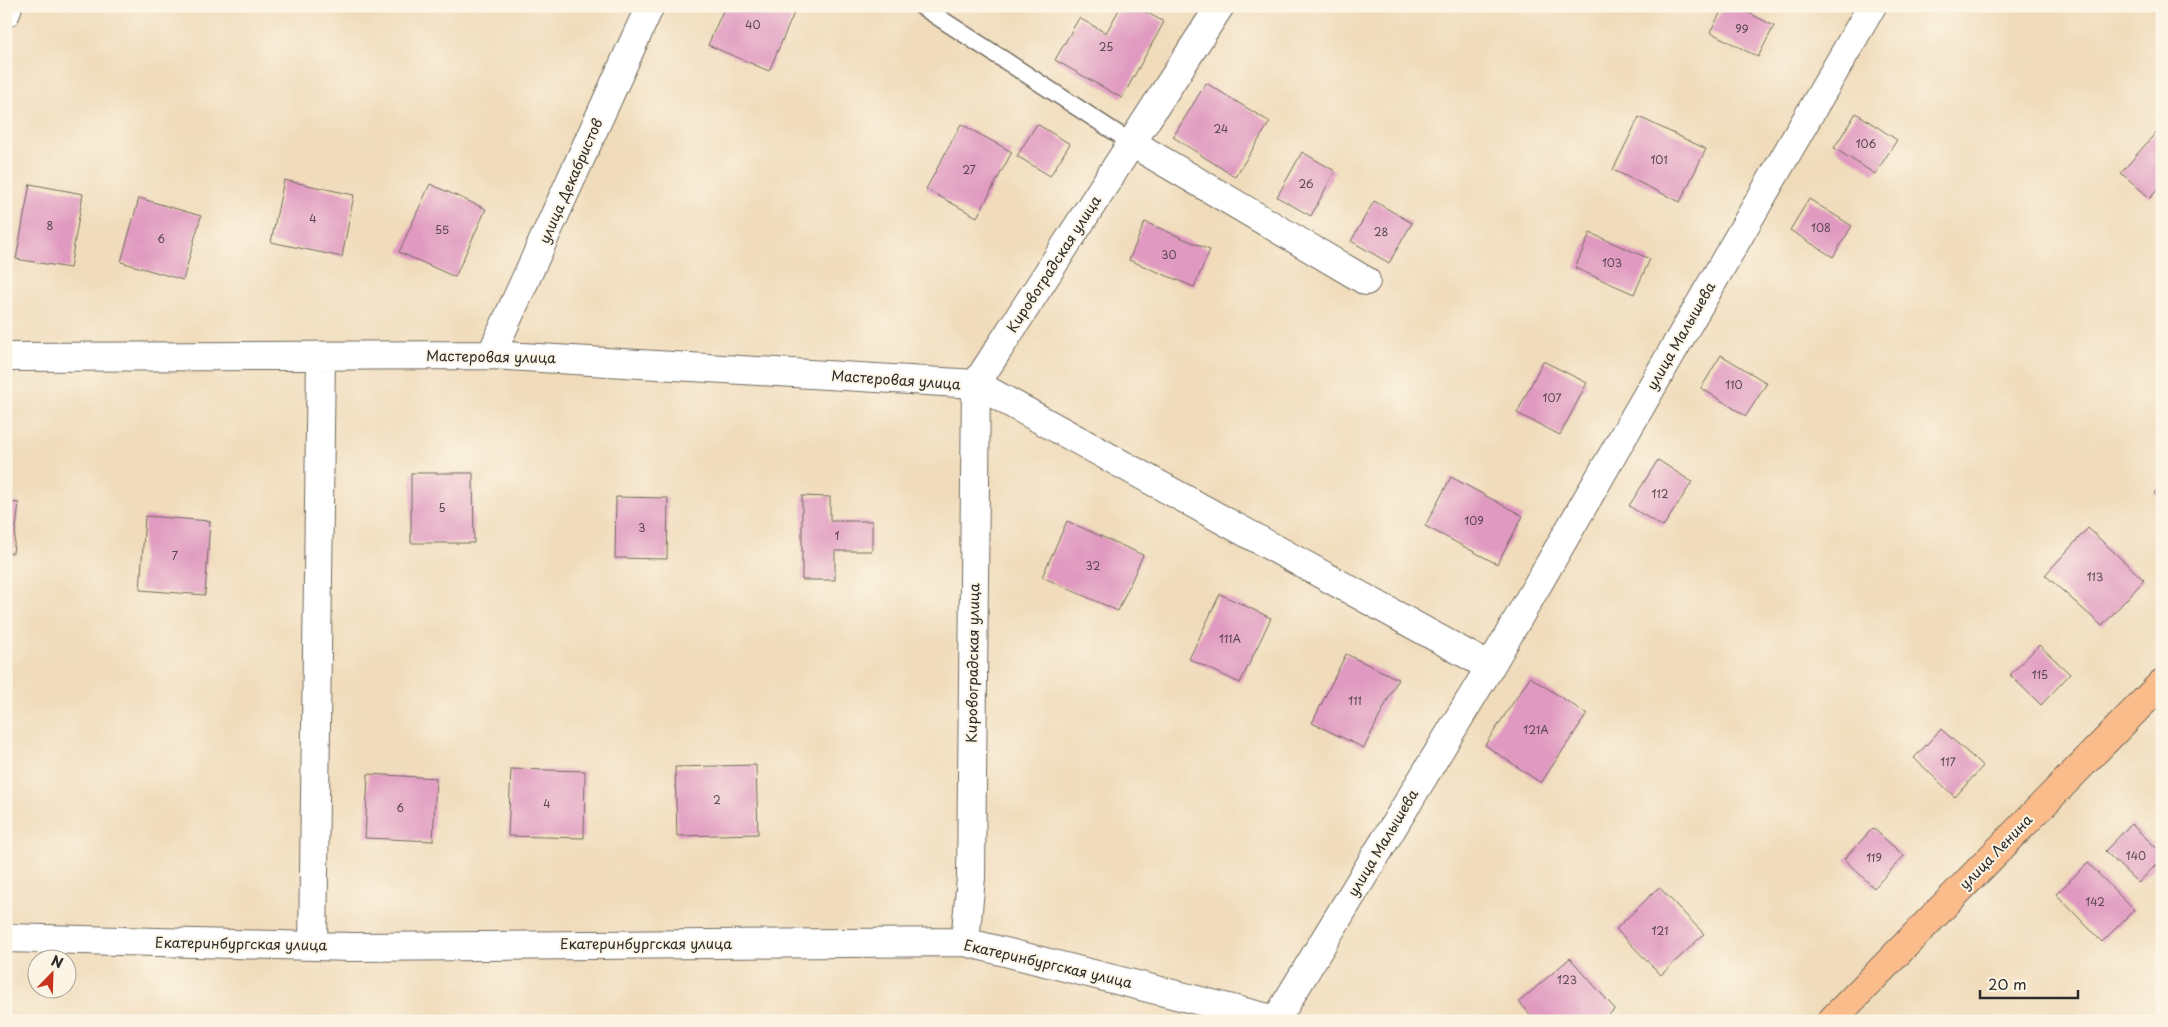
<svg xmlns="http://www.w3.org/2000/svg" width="2168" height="1027" font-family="'Playpen Sans',sans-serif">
<rect width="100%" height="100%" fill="#fcf5e5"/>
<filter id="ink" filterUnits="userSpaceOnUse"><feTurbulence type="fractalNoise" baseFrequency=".02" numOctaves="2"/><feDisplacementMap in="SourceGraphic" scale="10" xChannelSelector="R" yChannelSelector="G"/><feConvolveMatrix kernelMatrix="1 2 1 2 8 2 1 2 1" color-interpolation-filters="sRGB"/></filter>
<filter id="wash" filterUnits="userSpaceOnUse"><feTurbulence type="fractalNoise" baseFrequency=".0096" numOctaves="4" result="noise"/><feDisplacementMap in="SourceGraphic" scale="20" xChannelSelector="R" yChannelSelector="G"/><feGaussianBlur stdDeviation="1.12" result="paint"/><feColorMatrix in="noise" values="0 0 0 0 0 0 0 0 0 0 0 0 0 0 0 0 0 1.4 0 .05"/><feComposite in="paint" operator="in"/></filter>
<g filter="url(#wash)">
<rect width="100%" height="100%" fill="#f0dcbb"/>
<g id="blocks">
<path fill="#e099c0" d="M 725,6 L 797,6 L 769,71 L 708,45 Z
M 1121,6 L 1135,6 L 1164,22 L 1122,98 L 1055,60 L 1079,18 L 1106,33 Z
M 1724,6 L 1736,6 L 1774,26 L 1758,57 L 1710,32 Z
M 1206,83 L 1270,122 L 1235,177 L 1173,137 Z
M 1856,113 L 1897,140 L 1875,174 L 1834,148 Z
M 1639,117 L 1706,149 L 1680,202 L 1613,170 Z
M 961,124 L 1012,152 L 977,217 L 926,189 Z
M 1037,124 L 1070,144 L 1050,176 L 1017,156 Z
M 2158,130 L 2162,133 L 2162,185 L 2150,198 L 2121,173 Z
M 1302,152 L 1335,171 L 1311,216 L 1277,197 Z
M 284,180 L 354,195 L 342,257 L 271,242 Z
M 30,184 L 83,194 L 70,268 L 16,259 Z
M 430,184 L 486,209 L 455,277 L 399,252 Z
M 139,198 L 201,216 L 183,280 L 121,262 Z
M 1809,199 L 1852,226 L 1833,257 L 1790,230 Z
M 1374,201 L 1412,223 L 1389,263 L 1351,241 Z
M 1145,222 L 1210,250 L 1194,287 L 1129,260 Z
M 1590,233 L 1650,259 L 1634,294 L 1575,268 Z
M 1721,355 L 1767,383 L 1746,416 L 1701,388 Z
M 1543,361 L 1587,383 L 1560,435 L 1517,413 Z
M 1658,460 L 1692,482 L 1663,527 L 1629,506 Z
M 411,473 L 473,473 L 474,543 L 411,543 Z
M 1451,477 L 1523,516 L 1497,564 L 1425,526 Z
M 2162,485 L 2162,501 L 2154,493 Z
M 802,496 L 830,497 L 830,521 L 872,521 L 872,551 L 835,551 L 835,580 L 802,580 Z
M 616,497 L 668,498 L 667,559 L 615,558 Z
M 6,502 L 19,503 L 13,553 L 6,553 Z
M 145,516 L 210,521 L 205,595 L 140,590 Z
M 1067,521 L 1143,555 L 1118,611 L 1042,577 Z
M 2088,528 L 2144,580 L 2102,626 L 2045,575 Z
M 1220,594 L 1271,618 L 1240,683 L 1189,659 Z
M 2039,645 L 2070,674 L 2041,705 L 2010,675 Z
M 1346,654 L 1398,679 L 1364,748 L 1312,723 Z
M 1530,677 L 1587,714 L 1541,783 L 1485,745 Z
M 1941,729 L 1983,766 L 1955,797 L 1914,758 Z
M 756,765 L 758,834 L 677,836 L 675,767 Z
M 511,769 L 585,771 L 584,838 L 508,836 Z
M 368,774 L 436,778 L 433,841 L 365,838 Z
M 2131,824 L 2162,853 L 2162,859 L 2138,883 L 2105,851 Z
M 1873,828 L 1904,856 L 1874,888 L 1844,859 Z
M 2088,863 L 2134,910 L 2102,942 L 2056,894 Z
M 1659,887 L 1704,934 L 1661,975 L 1616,929 Z
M 1570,958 L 1615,1009 L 1602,1021 L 1536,1021 L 1519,1002 Z"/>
</g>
</g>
<g filter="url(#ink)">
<use href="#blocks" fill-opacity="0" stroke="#70695d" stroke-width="1"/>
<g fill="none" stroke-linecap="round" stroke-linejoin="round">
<defs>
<path id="service" d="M 921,6 L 1132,143"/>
<path id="minor" d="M 6,13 L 8,6
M 1132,143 L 1366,281
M 491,355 L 650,6
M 6,357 L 491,355 L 976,384 L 1490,667
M 6,938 L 352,947 L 965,942 L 1276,1020 L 1490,667 L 1872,6
M 965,942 L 971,878 L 976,384 L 1220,6
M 313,946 L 321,356"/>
<path id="primary" d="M 1831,1021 L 2162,683"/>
</defs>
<use href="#service" stroke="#70695d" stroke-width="19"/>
<use href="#minor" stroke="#70695d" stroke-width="30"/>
<use href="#primary" stroke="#70695d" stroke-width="30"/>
<use href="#service" stroke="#fff" stroke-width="16"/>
<use href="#minor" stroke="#fff" stroke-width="28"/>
<use href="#primary" stroke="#fabc8b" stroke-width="28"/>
</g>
</g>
<g text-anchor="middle" stroke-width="4" stroke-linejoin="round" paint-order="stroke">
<g font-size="11" fill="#584650">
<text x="753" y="29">40</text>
<text x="1742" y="33">99</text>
<text x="1106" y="51">25</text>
<text x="1221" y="133">24</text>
<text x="1866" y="148">106</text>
<text x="1659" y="164">101</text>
<text x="969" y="174">27</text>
<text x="1306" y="188">26</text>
<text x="313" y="223">4</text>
<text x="50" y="230">8</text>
<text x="1821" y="232">108</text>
<text x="442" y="234">55</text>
<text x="1381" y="236">28</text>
<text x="161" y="243">6</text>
<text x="1169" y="259">30</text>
<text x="1612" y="267">103</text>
<text x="1734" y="389">110</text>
<text x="1552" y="402">107</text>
<text x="1660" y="498">112</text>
<text x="442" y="512">5</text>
<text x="1474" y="525">109</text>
<text x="642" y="532">3</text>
<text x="837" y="540">1</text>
<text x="175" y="560">7</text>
<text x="1093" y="570">32</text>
<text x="2095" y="581">113</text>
<text x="1230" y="643">111А</text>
<text x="2040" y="679">115</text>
<text x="1355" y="705">111</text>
<text x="1536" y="734">121А</text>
<text x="1948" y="766">117</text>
<text x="717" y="804">2</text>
<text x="547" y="808">4</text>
<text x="400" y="812">6</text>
<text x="2136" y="860">140</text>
<text x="1874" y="862">119</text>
<text x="2095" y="906">142</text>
<text x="1660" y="935">121</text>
<text x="1567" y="984">123</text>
</g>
<g font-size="14" fill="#2b2b2b" stroke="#fcf5e5">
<text transform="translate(571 181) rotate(-66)" y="5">улица Декабристов</text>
<text transform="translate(1054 264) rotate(-57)" y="5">Кировоградская улица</text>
<text transform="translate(1681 336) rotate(-60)" y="5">улица Малышева</text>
<text transform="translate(491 357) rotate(1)" y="5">Мастеровая улица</text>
<text transform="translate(896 380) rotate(4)" y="5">Мастеровая улица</text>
<text transform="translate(973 663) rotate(-89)" y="5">Кировоградская улица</text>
<text transform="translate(1383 843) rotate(-59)" y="5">улица Малышева</text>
<text transform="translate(1996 852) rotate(-46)" y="5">улица Ленина</text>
<text transform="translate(241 944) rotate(1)" y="5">Екатеринбургская улица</text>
<text x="646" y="949">Екатеринбургская улица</text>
<text transform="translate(1048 964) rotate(13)" y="5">Екатеринбургская улица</text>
</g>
</g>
<rect width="2168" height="1027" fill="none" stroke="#fcf5e5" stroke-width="25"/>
<g transform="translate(52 974) rotate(23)"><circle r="24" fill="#fcf5e5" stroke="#a8a49b"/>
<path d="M0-4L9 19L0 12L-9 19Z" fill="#c8321e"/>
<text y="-8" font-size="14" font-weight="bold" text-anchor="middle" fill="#2b2b2b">N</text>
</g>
<path d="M1980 990v8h98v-8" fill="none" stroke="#2b2b2b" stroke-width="2.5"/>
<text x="1988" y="990" font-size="15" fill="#2b2b2b" stroke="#fcf5e5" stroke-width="4" paint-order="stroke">20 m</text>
</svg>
